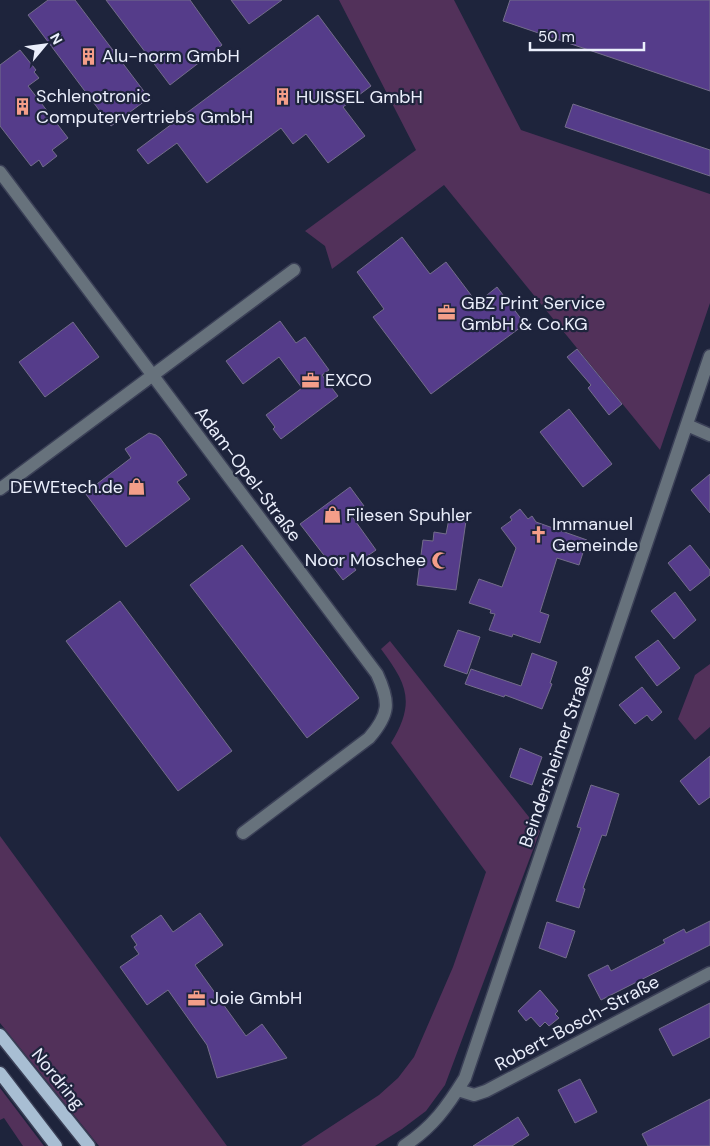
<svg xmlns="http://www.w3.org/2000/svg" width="710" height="1146" font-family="'DM Sans',sans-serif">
<rect width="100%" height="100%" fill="#1e243c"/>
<path fill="#52315a" d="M 339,0 L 454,0 L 521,130 L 710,194 L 710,303 L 660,450 L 444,185 L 332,269 L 325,246 L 305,231 L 416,150 Z
M 390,641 L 540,831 L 445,1085 L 426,1111 L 402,1129 L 375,1146 L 301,1146 L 379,1095 L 398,1078 L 414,1057 L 453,967 L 486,872 L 391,743 C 416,702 407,684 381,649 Z
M 710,664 L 710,727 L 695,740 L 678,719 L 695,675 Z
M 0,836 L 227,1146 L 99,1146 L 0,1023 Z
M 0,1088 L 44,1146 L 23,1146 L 4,1118 L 0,1120 Z"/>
<path fill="#553c8a" stroke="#736d8a" d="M 48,0 L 75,0 L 149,98 L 111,126 L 28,15 Z
M 106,0 L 190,0 L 222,45 L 170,85 Z
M 231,0 L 282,0 L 249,24 Z
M 510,0 L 710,0 L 710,91 L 503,21 Z
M 318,15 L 371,86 L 343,107 L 365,136 L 328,163 L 306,134 L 293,144 L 281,128 L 207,183 L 177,143 L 148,164 L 137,150 Z
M 20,50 L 36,70 L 34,72 L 39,78 L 28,86 L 68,138 L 52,150 L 57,156 L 43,167 L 39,160 L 31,166 L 0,126 L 0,65 Z
M 573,104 L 710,150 L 710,176 L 565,127 Z
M 402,237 L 430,274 L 446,262 L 477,303 L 497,287 L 525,324 L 431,394 L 373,317 L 384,309 L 357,272 Z
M 280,321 L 296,343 L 305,337 L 329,370 L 322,375 L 338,396 L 281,439 L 273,429 L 275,427 L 266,415 L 302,388 L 279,357 L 243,384 L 226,361 Z
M 73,322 L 99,357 L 45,397 L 19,362 Z
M 577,349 L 622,404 L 609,415 L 588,388 L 591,385 L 567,357 Z
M 569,409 L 612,464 L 583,487 L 540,432 Z
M 149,433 L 156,435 L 160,438 L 187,475 L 177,482 L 190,499 L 126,547 L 85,493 L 131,458 L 125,449 Z
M 710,474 L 710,513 L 691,490 Z
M 350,487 L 364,506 L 351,515 L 376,550 L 353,566 L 356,570 L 343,580 L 300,524 Z
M 520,509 L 528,519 L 532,516 L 536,522 L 587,540 L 579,565 L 557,558 L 540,612 L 549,615 L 540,643 L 513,634 L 512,637 L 489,630 L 495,614 L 490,613 L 491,610 L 469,603 L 479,579 L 502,587 L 516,548 L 501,528 L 512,520 L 510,517 Z
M 449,519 L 466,521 L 456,590 L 417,585 L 423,540 L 433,541 L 434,532 L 446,534 Z
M 242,545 L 359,698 L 307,738 L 190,585 Z
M 690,545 L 710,570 L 710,575 L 690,591 L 668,563 Z
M 675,592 L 696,620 L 674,639 L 651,611 Z
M 120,601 L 232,751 L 178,791 L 66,641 Z
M 458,630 L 480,637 L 467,674 L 444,666 Z
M 658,640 L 680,668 L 657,686 L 635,657 Z
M 532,653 L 557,662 L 550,683 L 552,684 L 542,709 L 505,695 L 504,697 L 465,684 L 471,669 L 521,686 Z
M 642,687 L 662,712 L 652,721 L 647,715 L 635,724 L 619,705 Z
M 520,748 L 542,757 L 532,785 L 510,777 Z
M 710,756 L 710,797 L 699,805 L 680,781 Z
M 591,785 L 619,794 L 606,836 L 602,835 L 583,888 L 585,889 L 579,908 L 556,901 L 581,828 L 577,827 Z
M 200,913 L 223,945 L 195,965 L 246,1036 L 262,1024 L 287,1058 L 217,1078 L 207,1045 L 168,990 L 147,1005 L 120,967 L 139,954 L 134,947 L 137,945 L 131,936 L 161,915 L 173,932 Z
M 710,921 L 710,945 L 601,1000 L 588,975 L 608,965 L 611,971 L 665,943 L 663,940 L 684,929 L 686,933 Z
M 547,922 L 575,931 L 566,958 L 539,948 Z
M 540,990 L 558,1011 L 555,1014 L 559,1018 L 549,1026 L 545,1022 L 540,1027 L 531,1017 L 526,1021 L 518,1011 Z
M 710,1003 L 710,1037 L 673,1056 L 659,1029 Z
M 580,1079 L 597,1112 L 575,1123 L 558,1090 Z
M 710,1099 L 710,1146 L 648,1146 L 642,1134 Z
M 518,1117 L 529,1135 L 512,1146 L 473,1146 Z"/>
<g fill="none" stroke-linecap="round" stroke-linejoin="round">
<defs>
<path id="minor" d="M 0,172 L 377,674 C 390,702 390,714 369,738 L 243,833
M 687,425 L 710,435
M 0,489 L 294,270
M 458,1090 L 474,1095 L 486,1091 L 710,973
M 404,1146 C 433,1127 447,1107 465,1078 L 710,356"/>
<path id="major" d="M 0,1035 L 89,1146
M 0,1073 L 56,1146"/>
</defs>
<use href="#minor" stroke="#3b4057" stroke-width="15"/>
<use href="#major" stroke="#3b4057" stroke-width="15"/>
<use href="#minor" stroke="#67727c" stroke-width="12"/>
<use href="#major" stroke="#a8bed3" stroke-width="12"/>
</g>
<defs>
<symbol id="building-bare" viewBox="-9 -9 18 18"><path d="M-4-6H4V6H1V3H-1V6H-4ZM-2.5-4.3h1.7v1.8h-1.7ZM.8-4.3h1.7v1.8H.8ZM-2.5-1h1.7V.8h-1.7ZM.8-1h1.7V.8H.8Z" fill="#f49e89" stroke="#1e243c" stroke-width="2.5" paint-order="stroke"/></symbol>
<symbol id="office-bare" viewBox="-9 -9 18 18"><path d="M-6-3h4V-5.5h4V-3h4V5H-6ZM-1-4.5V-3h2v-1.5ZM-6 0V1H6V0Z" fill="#f49e89" stroke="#1e243c" stroke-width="2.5" paint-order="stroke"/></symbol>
<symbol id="shop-bare" viewBox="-9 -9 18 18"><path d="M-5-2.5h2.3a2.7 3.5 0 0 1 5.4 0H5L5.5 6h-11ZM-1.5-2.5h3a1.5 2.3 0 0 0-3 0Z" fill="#f49e89" stroke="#1e243c" stroke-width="2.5" paint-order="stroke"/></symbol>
<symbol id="church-bare" viewBox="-9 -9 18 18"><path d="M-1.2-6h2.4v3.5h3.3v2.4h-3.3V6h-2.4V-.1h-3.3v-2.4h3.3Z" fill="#f49e89" stroke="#1e243c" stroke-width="2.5" paint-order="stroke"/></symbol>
<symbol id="mosque-bare" viewBox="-9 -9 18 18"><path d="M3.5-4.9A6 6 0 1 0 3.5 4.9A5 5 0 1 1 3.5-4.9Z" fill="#f49e89" stroke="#1e243c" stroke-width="2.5" paint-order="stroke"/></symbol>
</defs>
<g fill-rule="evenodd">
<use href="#building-bare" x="76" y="44" width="25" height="25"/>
<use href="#building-bare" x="270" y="84" width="25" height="25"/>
<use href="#building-bare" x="10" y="94" width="25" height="25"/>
<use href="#office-bare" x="434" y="300" width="25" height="25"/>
<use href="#office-bare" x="298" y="368" width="25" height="25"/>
<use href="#shop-bare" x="124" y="474" width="25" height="25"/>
<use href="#shop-bare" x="320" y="502" width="25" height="25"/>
<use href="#church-bare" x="526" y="522" width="25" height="25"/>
<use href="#mosque-bare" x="428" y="548" width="25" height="25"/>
<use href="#office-bare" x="184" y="986" width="25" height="25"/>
</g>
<g text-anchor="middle" stroke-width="4.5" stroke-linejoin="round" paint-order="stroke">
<g font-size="18" fill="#ebeffc" stroke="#1e243c" text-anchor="start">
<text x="102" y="62">Alu-norm GmbH</text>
<text x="36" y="102">Schlenotronic<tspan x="36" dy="21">Computervertriebs GmbH</tspan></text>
<text x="296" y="103">HUISSEL GmbH</text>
<text x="461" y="309">GBZ Print Service<tspan x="461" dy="21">GmbH &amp; Co.KG</tspan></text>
<text x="325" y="386">EXCO</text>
<text x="123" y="493" text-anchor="end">DEWEtech.de</text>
<text x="346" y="521">Fliesen Spuhler</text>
<text x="552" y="530">Immanuel<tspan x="552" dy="21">Gemeinde</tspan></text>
<text x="426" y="566" text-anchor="end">Noor Moschee</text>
<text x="210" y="1004">Joie GmbH</text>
</g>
<g font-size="18" fill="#ebeffc" stroke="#1e243c">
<text transform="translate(248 474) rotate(53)" y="6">Adam-Opel-Straße</text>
<text transform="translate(556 756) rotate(-71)" y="6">Beindersheimer Straße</text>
<text transform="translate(577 1023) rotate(-28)" y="6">Robert-Bosch-Straße</text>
<text transform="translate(58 1079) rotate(51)" y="6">Nordring</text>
</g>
</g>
<g transform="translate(45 45) rotate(61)" stroke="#1e243c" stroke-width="4" paint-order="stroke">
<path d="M0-4L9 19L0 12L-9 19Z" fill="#ebeffc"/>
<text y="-8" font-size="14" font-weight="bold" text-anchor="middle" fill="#ebeffc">N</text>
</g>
<path d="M530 42v8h114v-8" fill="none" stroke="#ebeffc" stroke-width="2.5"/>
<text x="538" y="42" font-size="15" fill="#ebeffc" stroke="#1e243c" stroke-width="4" paint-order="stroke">50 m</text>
</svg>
